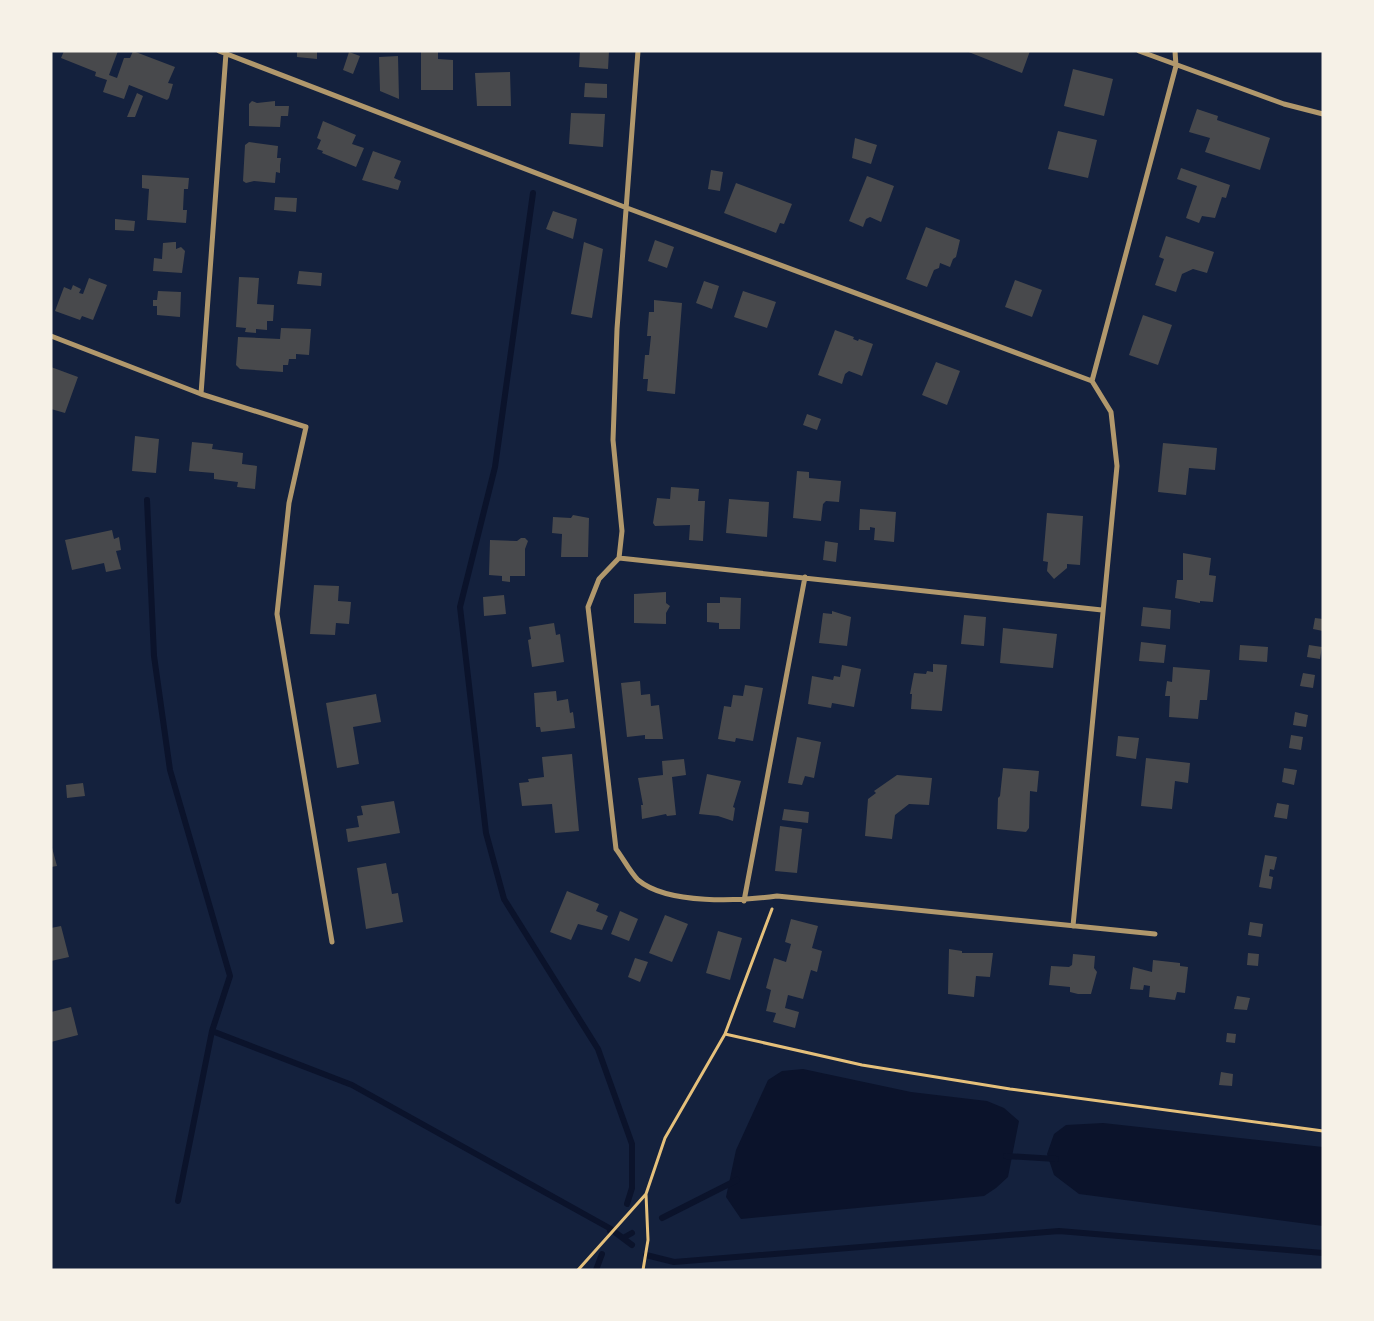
<svg xmlns="http://www.w3.org/2000/svg" width="1374" height="1321" font-family="Barlow,sans-serif">
<rect width="100%" height="100%" fill="#14213d"/>
<path fill="#0b132b" d="M 803,1069 L 911,1092 L 987,1101 L 1004,1108 L 1019,1121 L 1008,1177 L 996,1188 L 984,1196 L 741,1219 L 726,1197 L 736,1150 L 768,1080 L 782,1071 Z
M 1103,1123 L 1323,1147 L 1323,1226 L 1079,1194 L 1054,1175 L 1047,1154 L 1054,1134 L 1066,1125 Z"/>
<g fill="none" stroke-linecap="round" stroke-linejoin="round">
<path stroke="#0b132b" stroke-width="6" d="M 533,193 L 495,467 L 460,607 L 486,833 L 504,899 L 598,1049 L 632,1144 L 632,1188 L 627,1204
M 147,500 L 154,656 L 170,770 L 230,976 L 212,1031 L 352,1085 L 611,1229 L 610,1231
M 1006,1156 L 1056,1159
M 178,1201 L 212,1031
M 662,1218 L 737,1180
M 616,1233 L 632,1245
M 623,1238 L 632,1233
M 646,1255 L 674,1262 L 1059,1231 L 1323,1253
M 596,1270 L 602,1254"/>
</g>
<path fill="#48494c" d="M 64,51 L 118,51 L 109,75 L 117,78 L 124,58 L 130,58 L 133,51 L 175,67 L 168,83 L 173,84 L 169,98 L 167,100 L 129,85 L 124,99 L 103,92 L 107,80 L 95,76 L 96,72 L 61,58 Z
M 297,51 L 317,51 L 317,59 L 297,57 Z
M 421,51 L 438,51 L 438,59 L 453,60 L 453,90 L 421,90 Z
M 580,51 L 609,51 L 608,69 L 579,67 Z
M 966,51 L 1030,51 L 1022,73 Z
M 349,52 L 360,56 L 353,74 L 343,70 Z
M 398,56 L 399,99 L 380,91 L 379,57 Z
M 1073,69 L 1113,79 L 1104,116 L 1064,106 Z
M 510,72 L 511,106 L 477,106 L 475,73 Z
M 585,83 L 607,84 L 607,98 L 584,97 Z
M 137,93 L 143,96 L 135,117 L 127,117 Z
M 252,101 L 257,103 L 275,101 L 275,106 L 289,106 L 288,116 L 281,116 L 280,127 L 249,126 L 249,104 Z
M 1197,109 L 1218,116 L 1217,120 L 1270,138 L 1260,170 L 1205,152 L 1210,138 L 1189,132 Z
M 571,113 L 605,114 L 603,147 L 569,144 Z
M 323,121 L 356,135 L 352,144 L 364,148 L 356,167 L 322,153 L 323,151 L 317,149 L 321,140 L 317,138 Z
M 1058,131 L 1097,140 L 1088,178 L 1048,169 Z
M 855,138 L 877,145 L 871,164 L 852,158 Z
M 249,142 L 278,146 L 277,158 L 281,158 L 280,165 L 280,173 L 276,172 L 275,183 L 254,181 L 246,183 L 243,181 L 245,145 Z
M 373,151 L 401,161 L 394,178 L 401,181 L 398,190 L 362,180 Z
M 1181,168 L 1230,185 L 1226,198 L 1222,197 L 1215,218 L 1202,216 L 1199,223 L 1186,218 L 1197,186 L 1177,179 Z
M 711,170 L 723,172 L 720,191 L 708,189 Z
M 142,175 L 189,178 L 188,189 L 184,189 L 183,210 L 187,210 L 186,223 L 147,220 L 149,189 L 142,188 Z
M 867,176 L 894,186 L 881,222 L 870,217 L 866,219 L 863,227 L 849,221 Z
M 736,183 L 792,204 L 784,224 L 780,223 L 776,233 L 724,213 Z
M 275,197 L 297,198 L 296,212 L 274,210 Z
M 553,211 L 577,219 L 573,239 L 546,229 Z
M 115,219 L 135,221 L 134,231 L 115,230 Z
M 926,227 L 960,240 L 956,257 L 953,259 L 950,267 L 940,263 L 939,268 L 934,270 L 927,287 L 906,279 Z
M 1166,236 L 1214,252 L 1207,273 L 1193,269 L 1182,274 L 1176,292 L 1155,285 L 1164,259 L 1159,257 Z
M 655,240 L 674,247 L 667,268 L 648,261 Z
M 174,242 L 176,242 L 176,249 L 181,247 L 185,251 L 182,273 L 153,271 L 154,258 L 162,259 L 163,243 Z
M 584,242 L 603,249 L 592,318 L 571,314 Z
M 299,271 L 322,273 L 321,286 L 297,284 Z
M 239,277 L 259,278 L 257,304 L 274,305 L 273,321 L 267,321 L 267,330 L 256,329 L 256,333 L 245,332 L 246,328 L 236,327 Z
M 89,278 L 107,285 L 93,320 L 82,316 L 80,320 L 55,311 L 64,287 L 71,290 L 73,285 L 81,289 L 79,293 L 83,294 Z
M 1015,280 L 1042,290 L 1032,317 L 1005,307 Z
M 704,281 L 719,286 L 712,309 L 696,303 Z
M 158,291 L 181,292 L 180,317 L 157,315 L 157,306 L 153,306 L 153,300 L 157,300 Z
M 743,291 L 776,302 L 767,328 L 734,317 Z
M 654,300 L 682,303 L 675,394 L 647,391 L 648,379 L 643,379 L 645,355 L 649,355 L 651,336 L 647,336 L 649,312 L 654,312 Z
M 1143,315 L 1172,325 L 1158,365 L 1129,355 Z
M 281,328 L 311,329 L 309,355 L 296,354 L 296,359 L 289,359 L 288,365 L 283,365 L 283,372 L 240,369 L 236,365 L 238,337 L 280,339 Z
M 835,330 L 854,337 L 853,339 L 858,341 L 859,339 L 873,344 L 862,376 L 849,371 L 845,374 L 842,384 L 818,375 Z
M 936,362 L 960,371 L 947,405 L 922,395 Z
M 51,367 L 78,377 L 65,413 L 51,409 Z
M 807,414 L 821,419 L 817,430 L 803,425 Z
M 135,436 L 159,439 L 156,473 L 132,471 Z
M 192,442 L 213,444 L 212,449 L 243,453 L 242,464 L 257,466 L 255,489 L 237,487 L 238,482 L 214,479 L 214,473 L 189,471 Z
M 1163,443 L 1217,448 L 1215,470 L 1189,468 L 1186,495 L 1158,492 Z
M 797,471 L 809,472 L 809,478 L 841,481 L 839,502 L 826,501 L 823,504 L 821,521 L 793,518 Z
M 671,487 L 699,489 L 698,501 L 705,501 L 703,541 L 689,540 L 690,525 L 655,526 L 653,523 L 657,498 L 670,499 Z
M 729,499 L 769,502 L 767,537 L 726,533 Z
M 860,509 L 896,512 L 894,542 L 874,540 L 875,528 L 870,527 L 870,530 L 859,530 Z
M 1047,513 L 1083,516 L 1080,565 L 1067,564 L 1067,568 L 1054,579 L 1047,571 L 1048,562 L 1043,561 Z
M 573,515 L 589,518 L 588,557 L 561,557 L 562,534 L 552,533 L 553,517 L 571,518 Z
M 112,530 L 114,539 L 119,537 L 121,550 L 116,551 L 121,569 L 106,572 L 104,563 L 72,570 L 65,540 Z
M 521,538 L 525,538 L 528,541 L 525,549 L 525,576 L 510,576 L 510,582 L 502,581 L 502,576 L 489,575 L 490,540 L 517,541 Z
M 825,541 L 838,543 L 836,562 L 823,560 Z
M 1183,553 L 1211,558 L 1209,575 L 1216,576 L 1213,602 L 1200,601 L 1200,603 L 1175,598 L 1177,580 L 1183,580 Z
M 314,585 L 339,586 L 338,601 L 351,602 L 349,624 L 336,623 L 335,635 L 310,634 Z
M 666,592 L 666,603 L 670,606 L 666,613 L 666,624 L 634,623 L 634,594 Z
M 504,595 L 506,614 L 484,616 L 483,597 Z
M 720,597 L 741,598 L 740,629 L 719,629 L 719,623 L 707,622 L 707,603 L 720,603 Z
M 1143,607 L 1171,610 L 1170,629 L 1141,626 Z
M 832,611 L 851,617 L 847,646 L 819,643 L 823,613 L 832,614 Z
M 964,615 L 986,617 L 984,646 L 961,644 Z
M 1315,618 L 1323,619 L 1323,631 L 1313,629 Z
M 554,623 L 556,635 L 560,634 L 564,662 L 532,667 L 528,640 L 531,639 L 529,627 Z
M 1003,628 L 1057,634 L 1053,668 L 1000,663 Z
M 1141,642 L 1166,645 L 1164,663 L 1139,661 Z
M 1240,645 L 1268,647 L 1267,662 L 1239,660 Z
M 1309,645 L 1322,647 L 1320,659 L 1307,657 Z
M 933,664 L 947,665 L 942,711 L 911,709 L 912,694 L 910,694 L 914,673 L 926,674 L 927,671 L 933,672 Z
M 842,665 L 861,669 L 854,707 L 832,703 L 831,708 L 808,704 L 812,676 L 833,680 L 834,676 L 840,677 Z
M 1173,667 L 1210,670 L 1207,700 L 1200,700 L 1198,719 L 1169,717 L 1170,696 L 1165,696 L 1167,681 L 1172,682 Z
M 1303,673 L 1315,675 L 1313,688 L 1300,686 Z
M 640,681 L 641,695 L 650,694 L 651,706 L 659,705 L 663,739 L 645,739 L 645,735 L 627,737 L 621,683 Z
M 745,685 L 763,688 L 753,741 L 736,738 L 735,742 L 718,739 L 724,706 L 731,707 L 733,695 L 743,696 Z
M 556,691 L 557,701 L 568,699 L 570,713 L 573,712 L 575,728 L 541,732 L 540,727 L 536,727 L 534,693 Z
M 376,694 L 381,722 L 353,727 L 359,764 L 337,768 L 326,703 Z
M 1295,712 L 1308,715 L 1306,727 L 1293,725 Z
M 1291,735 L 1303,737 L 1301,750 L 1289,748 Z
M 1118,736 L 1139,738 L 1136,759 L 1116,756 Z
M 797,737 L 821,742 L 814,778 L 805,776 L 802,785 L 788,783 Z
M 572,754 L 579,831 L 555,833 L 552,804 L 522,806 L 519,783 L 529,782 L 528,779 L 544,777 L 542,757 Z
M 1146,758 L 1190,763 L 1188,783 L 1175,781 L 1172,809 L 1141,806 Z
M 684,759 L 686,775 L 672,777 L 676,815 L 667,816 L 666,814 L 642,819 L 641,805 L 643,805 L 638,778 L 663,775 L 662,761 Z
M 1003,768 L 1039,771 L 1037,792 L 1030,791 L 1029,828 L 1026,832 L 997,829 L 998,798 L 1000,796 Z
M 1284,768 L 1297,770 L 1294,785 L 1282,782 Z
M 707,774 L 741,781 L 733,807 L 735,808 L 733,821 L 718,816 L 699,814 Z
M 897,775 L 932,778 L 929,805 L 909,804 L 895,815 L 892,839 L 865,836 L 868,799 L 876,793 L 874,791 Z
M 83,783 L 85,796 L 67,798 L 66,785 Z
M 394,801 L 400,833 L 348,842 L 346,829 L 359,827 L 357,816 L 363,815 L 361,806 Z
M 1277,803 L 1289,805 L 1287,819 L 1274,817 Z
M 784,809 L 809,812 L 808,823 L 782,820 Z
M 780,826 L 802,829 L 797,873 L 775,871 Z
M 51,844 L 57,866 L 51,867 Z
M 1265,855 L 1277,857 L 1274,870 L 1270,869 L 1269,876 L 1273,877 L 1271,889 L 1259,887 Z
M 386,863 L 392,894 L 398,893 L 403,922 L 366,929 L 357,868 Z
M 567,891 L 599,904 L 596,911 L 608,916 L 602,930 L 578,924 L 571,940 L 550,932 Z
M 620,911 L 638,919 L 629,941 L 611,934 Z
M 665,915 L 688,924 L 672,962 L 649,953 Z
M 791,919 L 818,926 L 812,948 L 822,951 L 817,972 L 811,970 L 803,999 L 788,995 L 785,1008 L 799,1012 L 795,1028 L 773,1022 L 776,1013 L 766,1011 L 771,990 L 766,988 L 774,958 L 786,962 L 791,944 L 785,942 Z
M 1250,922 L 1263,924 L 1261,937 L 1248,935 Z
M 61,926 L 69,957 L 51,961 L 51,928 Z
M 718,931 L 742,938 L 730,980 L 706,973 Z
M 949,949 L 962,951 L 962,953 L 993,953 L 990,977 L 976,976 L 974,997 L 948,994 Z
M 1248,953 L 1259,954 L 1258,966 L 1247,965 Z
M 1073,954 L 1095,956 L 1094,968 L 1097,972 L 1091,994 L 1078,994 L 1070,992 L 1070,987 L 1049,985 L 1051,966 L 1069,967 L 1072,965 Z
M 635,958 L 648,962 L 640,982 L 628,977 Z
M 1153,960 L 1180,963 L 1180,966 L 1188,967 L 1185,993 L 1177,992 L 1175,1000 L 1149,997 L 1150,986 L 1144,985 L 1143,990 L 1130,989 L 1133,967 L 1152,972 Z
M 1237,996 L 1250,998 L 1247,1010 L 1234,1009 Z
M 71,1007 L 78,1035 L 51,1042 L 51,1012 Z
M 1227,1033 L 1236,1034 L 1235,1043 L 1226,1042 Z
M 1221,1072 L 1233,1074 L 1232,1086 L 1219,1085 Z"/>
<g fill="none" stroke-linecap="round" stroke-linejoin="round">
<path stroke="#e5c07b" stroke-width="3" d="M 725,1034 L 862,1065 L 1010,1089 L 1323,1131
M 578,1270 L 646,1194
M 643,1270 L 648,1240 L 646,1194 L 665,1138 L 725,1034 L 772,909"/>
<path stroke="#b1986c" stroke-width="5" d="M 219,51 L 627,208 L 1092,381
M 1139,51 L 1284,104 L 1323,114
M 51,336 L 201,394 L 306,427 L 289,503 L 277,614 L 332,942
M 1092,381 L 1176,66 L 1175,51
M 201,394 L 226,53
M 619,558 L 622,531 L 613,440 L 617,329 L 638,51
M 1102,610 L 619,558 L 599,579 L 588,607 L 616,849 C 623,858 630,872 638,880 C 668,905 740,901 777,896 L 1155,934
M 744,901 L 805,577
M 1073,926 L 1117,466 L 1111,412 L 1092,381"/>
</g>
<rect width="1374" height="1321" fill="none" stroke="#f6f1e7" stroke-width="105"/>
</svg>
